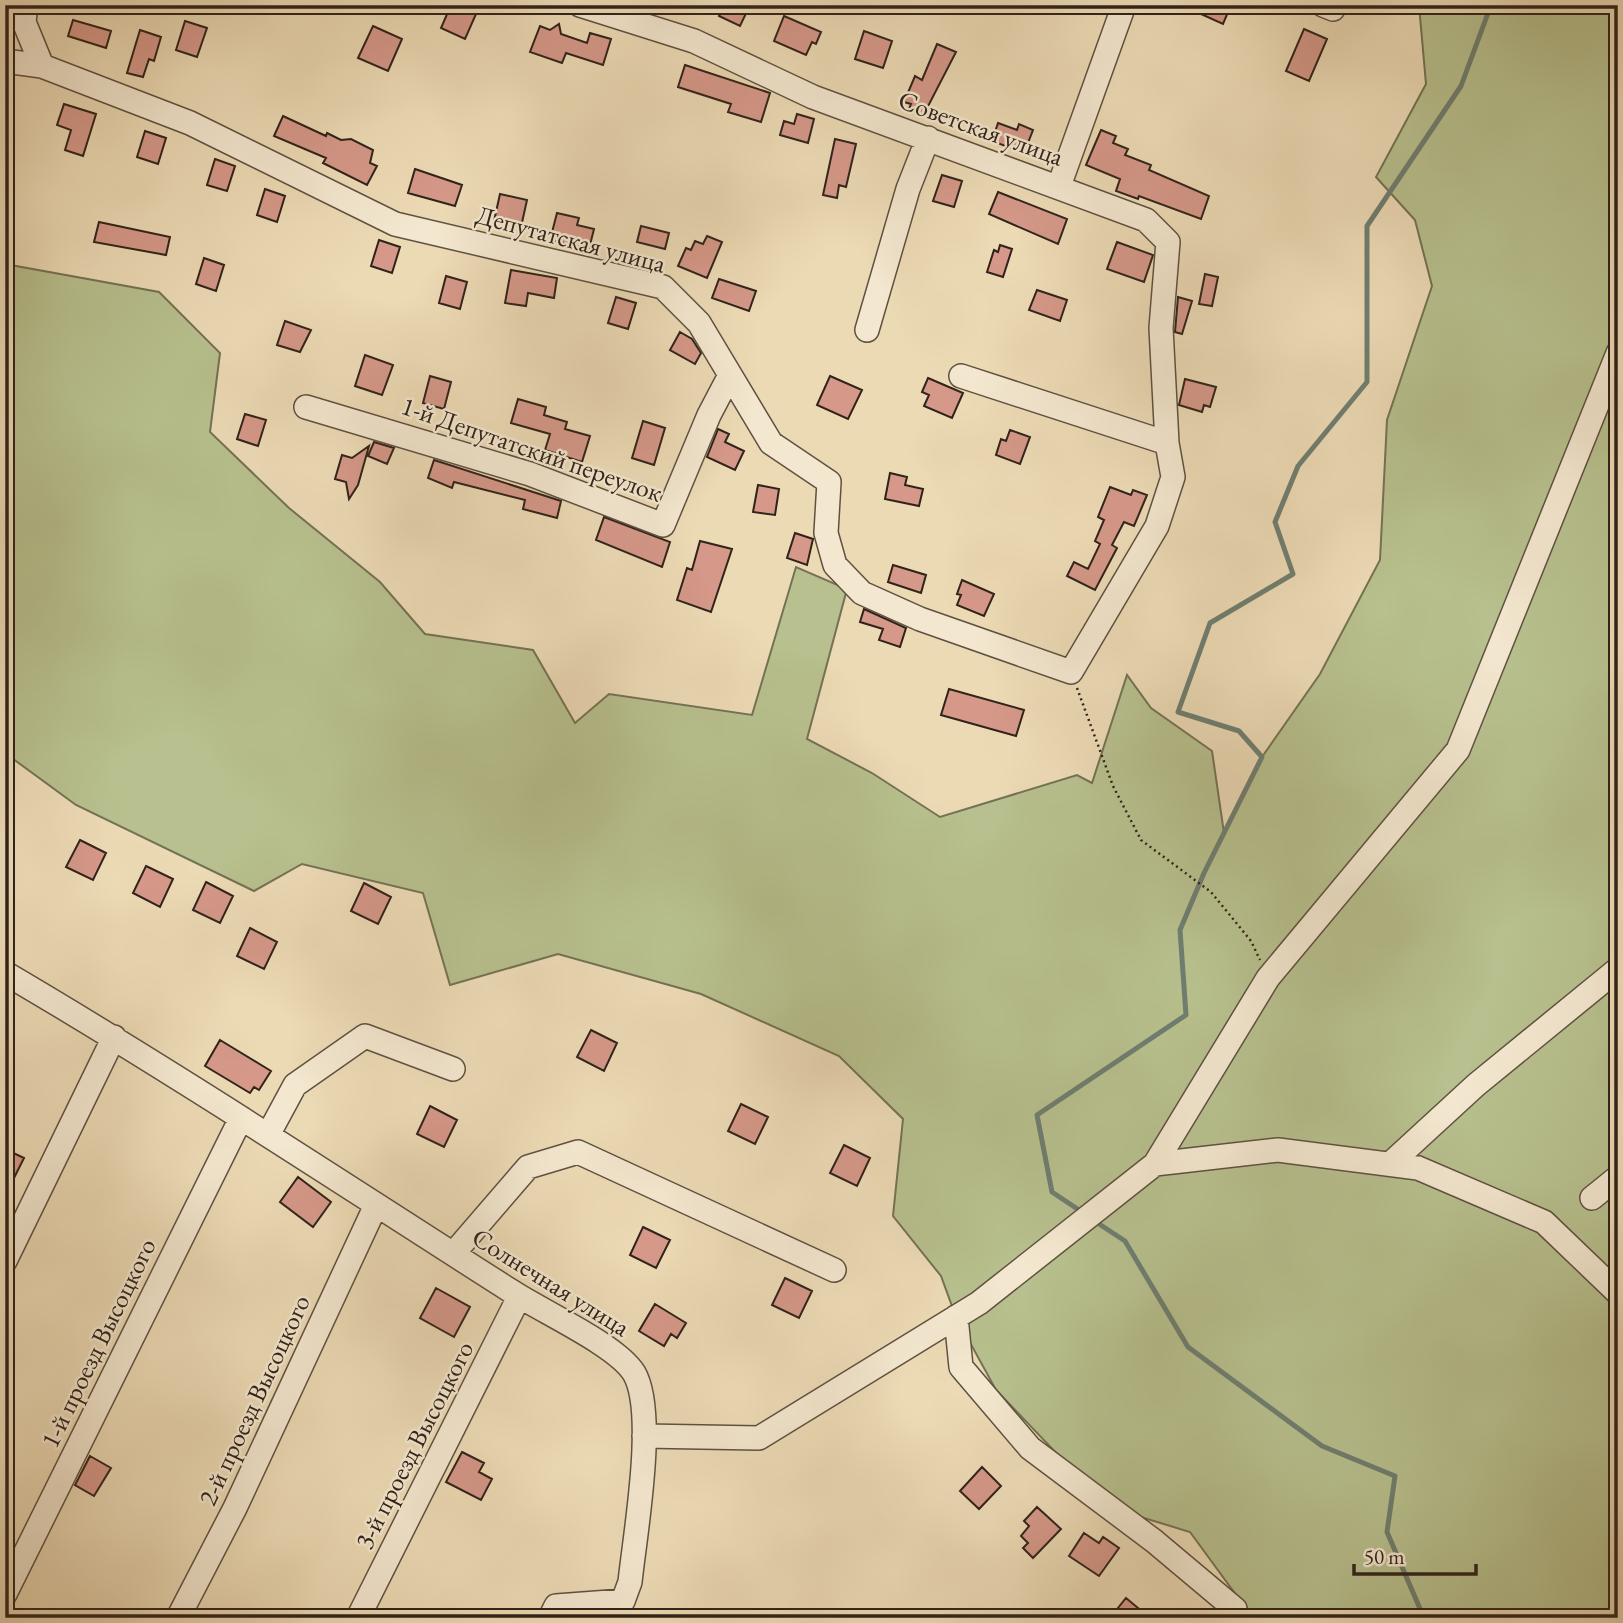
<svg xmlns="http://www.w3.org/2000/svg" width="1623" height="1623" font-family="'EB Garamond',serif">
<rect width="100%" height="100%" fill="#ecdab5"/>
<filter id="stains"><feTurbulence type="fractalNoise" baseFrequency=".00286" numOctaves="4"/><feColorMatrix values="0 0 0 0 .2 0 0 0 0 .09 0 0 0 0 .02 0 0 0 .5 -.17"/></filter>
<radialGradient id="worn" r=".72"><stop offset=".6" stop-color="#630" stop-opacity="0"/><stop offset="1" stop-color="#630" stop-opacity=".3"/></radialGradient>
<path fill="#b7c08e" stroke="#747254" stroke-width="2" d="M 1419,5 L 1618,5 L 1618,1618 L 1253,1618 L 1190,1532 L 1108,1507 L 996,1390 L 956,1317 L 941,1276 L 893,1216 L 903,1119 L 839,1056 L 701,994 L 558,954 L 450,985 L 423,893 L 302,864 L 254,891 L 76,805 L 5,753 L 5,264 L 159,292 L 220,353 L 210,432 L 289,508 L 380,582 L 425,634 L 533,650 L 575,723 L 609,694 L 752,715 L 796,567 L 847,589 L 807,739 L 872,773 L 940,817 L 1077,775 L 1092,783 L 1127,675 L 1151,708 L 1212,751 L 1224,833 L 1262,757 L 1320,674 L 1380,560 L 1387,420 L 1432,286 L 1415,220 L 1376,177 L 1426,84 Z"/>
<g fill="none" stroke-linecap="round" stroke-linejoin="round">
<path stroke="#6f7e70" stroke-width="5" d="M 1082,1212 L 1052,1192 L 1037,1115 L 1186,1015 L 1180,930 L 1204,873 L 1262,757 L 1239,731 L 1178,712 L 1210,623 L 1293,574 L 1275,522 L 1298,466 L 1367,382 L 1367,226 L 1461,86 L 1491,5
M 1093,1220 L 1125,1241 L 1188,1347 L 1322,1446 L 1395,1476 L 1387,1532 L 1424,1618"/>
</g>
<path fill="#d59889" stroke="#30231a" stroke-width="2" d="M 451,5 L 480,5 L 465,39 L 441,28 Z
M 724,5 L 750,5 L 740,26 L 719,16 Z
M 1181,5 L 1231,5 L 1223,24 Z
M 784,16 L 821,32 L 816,44 L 812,42 L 806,55 L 774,41 Z
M 73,20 L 111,31 L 106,48 L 68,36 Z
M 185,21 L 207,28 L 197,57 L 176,50 Z
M 559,24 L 561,34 L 587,43 L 590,33 L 611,39 L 603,65 L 566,53 L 562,63 L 530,52 L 540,26 L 550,30 Z
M 373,26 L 402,39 L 388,71 L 358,58 Z
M 1304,29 L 1327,39 L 1309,81 L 1286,71 Z
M 140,30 L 161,37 L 154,61 L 149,59 L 143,77 L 127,73 Z
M 864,31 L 892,41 L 883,68 L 855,59 Z
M 937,44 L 956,52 L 923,116 L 909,109 L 911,104 L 904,102 L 915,76 L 922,80 Z
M 685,65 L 770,93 L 761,122 L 728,112 L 731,104 L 678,87 Z
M 64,104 L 96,114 L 83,156 L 65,150 L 71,130 L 57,125 Z
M 797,114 L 814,119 L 808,143 L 780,135 L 784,121 L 794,124 Z
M 283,116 L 326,136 L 327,133 L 341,140 L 351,139 L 373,150 L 370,163 L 377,166 L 367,185 L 323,163 L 326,158 L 274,136 Z
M 998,123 L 1017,130 L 1019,124 L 1033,130 L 1024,153 L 992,141 Z
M 1101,130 L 1116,136 L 1113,143 L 1128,149 L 1125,155 L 1151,165 L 1149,170 L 1209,196 L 1201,219 L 1139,196 L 1138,199 L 1116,191 L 1120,179 L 1086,165 Z
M 145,131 L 166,138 L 158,164 L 137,157 Z
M 835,139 L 856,144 L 846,187 L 839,185 L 837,198 L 823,195 Z
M 215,159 L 235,166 L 227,191 L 207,185 Z
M 415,169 L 462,185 L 455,206 L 408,193 Z
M 942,175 L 962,181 L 954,207 L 933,201 Z
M 265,189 L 285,196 L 277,222 L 257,215 Z
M 998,192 L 1067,219 L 1058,244 L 989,214 Z
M 500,194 L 527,200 L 521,227 L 494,221 Z
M 557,213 L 579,218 L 577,225 L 594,229 L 589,249 L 550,240 Z
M 99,222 L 170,237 L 166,255 L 94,242 Z
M 641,226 L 669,233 L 665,249 L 637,242 Z
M 707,236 L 722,242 L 707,278 L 678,266 L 686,248 L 691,250 L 695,241 L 703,244 Z
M 379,240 L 400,247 L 392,273 L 371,266 Z
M 1117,242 L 1153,255 L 1144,282 L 1107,269 Z
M 1000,245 L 1012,249 L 1003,277 L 987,272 L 994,250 L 998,252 Z
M 204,258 L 224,265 L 216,291 L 196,284 Z
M 511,270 L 557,278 L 554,298 L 528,293 L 526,306 L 505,303 Z
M 1205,274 L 1218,277 L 1212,306 L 1199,304 Z
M 446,276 L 467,282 L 460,309 L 439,303 Z
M 719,279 L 756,291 L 749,311 L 712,298 Z
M 1037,290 L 1067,300 L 1060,321 L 1029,310 Z
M 616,297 L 636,303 L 628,329 L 608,323 Z
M 1178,297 L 1192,301 L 1182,334 L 1175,332 Z
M 285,321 L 311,330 L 300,352 L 277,345 Z
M 680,332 L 692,339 L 701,353 L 695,364 L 670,350 Z
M 365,355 L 393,365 L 382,395 L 355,386 Z
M 430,376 L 451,382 L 444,409 L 423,403 Z
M 830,376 L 862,390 L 848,419 L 817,405 Z
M 928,378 L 963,393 L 952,418 L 924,406 L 929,395 L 922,392 Z
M 1185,379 L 1216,387 L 1210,407 L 1204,405 L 1202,412 L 1179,405 Z
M 518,399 L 546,407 L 544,415 L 567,422 L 565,429 L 590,436 L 582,462 L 545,450 L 550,434 L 511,423 Z
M 245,414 L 266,420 L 258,446 L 237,439 Z
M 643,421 L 665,428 L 654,465 L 632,458 Z
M 718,429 L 729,434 L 725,442 L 744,451 L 735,470 L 707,457 Z
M 1010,430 L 1030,437 L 1020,464 L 996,455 L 1001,439 L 1006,441 Z
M 374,442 L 394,448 L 387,464 L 368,456 Z
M 369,446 L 358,485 L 349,499 L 346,482 L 335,479 L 342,455 L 352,458 Z
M 434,460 L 561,501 L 557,518 L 523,509 L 525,500 L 454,482 L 452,488 L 428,478 Z
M 890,473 L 907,477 L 905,485 L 923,489 L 919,506 L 885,499 Z
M 758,485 L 779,489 L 775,515 L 753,512 Z
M 1110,487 L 1131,495 L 1133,490 L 1147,495 L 1134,526 L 1124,522 L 1112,545 L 1117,548 L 1095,590 L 1067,576 L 1074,562 L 1088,569 L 1100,544 L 1095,541 L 1104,520 L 1098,517 Z
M 604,517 L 670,542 L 662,567 L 596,540 Z
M 795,533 L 813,539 L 807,565 L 787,558 Z
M 700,541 L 732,549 L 711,612 L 677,600 L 687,568 L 692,570 Z
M 893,565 L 926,575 L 921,593 L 888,582 Z
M 962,580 L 994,594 L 984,616 L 957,605 L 961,595 L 957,594 Z
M 864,609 L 906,628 L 900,647 L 879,640 L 883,629 L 860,622 Z
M 949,689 L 1024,710 L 1016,736 L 941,715 Z
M 80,840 L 106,853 L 93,880 L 66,867 Z
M 146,866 L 173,879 L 160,907 L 133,893 Z
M 206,882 L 233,896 L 220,923 L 193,910 Z
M 364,883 L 391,897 L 378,924 L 351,911 Z
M 250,928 L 277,942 L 264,969 L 237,956 Z
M 591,1030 L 617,1043 L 604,1071 L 577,1057 Z
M 220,1040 L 271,1071 L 259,1090 L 254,1087 L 250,1093 L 205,1066 Z
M 741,1104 L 768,1117 L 755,1144 L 728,1131 Z
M 430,1106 L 457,1120 L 444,1147 L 417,1134 Z
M 844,1145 L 870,1158 L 857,1186 L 830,1173 Z
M 5,1149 L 24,1158 L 5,1196 Z
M 298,1177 L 331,1202 L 313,1227 L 280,1202 Z
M 643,1227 L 670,1240 L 656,1268 L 630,1255 Z
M 785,1278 L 812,1291 L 799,1318 L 772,1305 Z
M 436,1288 L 470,1307 L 454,1337 L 420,1318 Z
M 655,1304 L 686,1323 L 677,1338 L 671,1334 L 664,1346 L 639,1331 Z
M 462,1452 L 484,1463 L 479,1472 L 492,1479 L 481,1500 L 446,1482 Z
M 90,1456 L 111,1468 L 94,1496 L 75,1485 Z
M 982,1467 L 1001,1486 L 979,1509 L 960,1491 Z
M 1037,1507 L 1061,1529 L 1033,1558 L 1023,1548 L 1028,1543 L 1021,1536 L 1029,1526 L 1024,1521 Z
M 1084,1533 L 1099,1543 L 1103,1537 L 1119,1548 L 1099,1576 L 1069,1556 Z
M 1126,1598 L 1150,1618 L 1110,1618 Z"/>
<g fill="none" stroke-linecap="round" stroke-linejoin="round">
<defs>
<path id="minor" d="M 26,5 L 24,22 L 42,66 L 190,123 L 395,224 L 663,287 L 699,323 L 771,443 L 829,482 L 826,533 L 835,565 L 862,593 L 920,619 L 1071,672 L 1157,526 L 1173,477 L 1167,443 L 1161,328 L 1168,242 L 1146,220 L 813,97 L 694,41 L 580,5
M 1323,5 L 1333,9
M 5,61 L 42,66
M 1059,186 L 1124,5
M 867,330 L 908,189 L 928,138
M 961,376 L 1167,443
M 306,407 L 530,474 L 663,525 L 709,415 L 730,375
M 5,973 C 177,1074 343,1184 511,1291 C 541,1311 617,1345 634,1373 C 657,1412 635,1534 630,1582 L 623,1601 L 556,1606 L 550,1618
M 268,1135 L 295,1085 L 365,1036 L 453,1069
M 1155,1164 L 1278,1150 L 1418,1168 L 1544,1222 L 1618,1293
M 1390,1164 L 1476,1085 L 1618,969
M 1592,1198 L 1618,1177
M 453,1254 L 528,1167 L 578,1152 L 834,1270
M 5,1261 L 114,1037
M 956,1317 L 961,1367 L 1030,1448 L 1154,1541 L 1235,1609 L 1234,1618
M 644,1436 L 759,1438 L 979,1303 L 1155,1164 L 1268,978 L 1458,750 L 1618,353
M 5,1594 L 241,1118
M 178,1618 L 235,1508 L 376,1205
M 358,1618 L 519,1297"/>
</defs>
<use href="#minor" stroke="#5f5141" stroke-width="26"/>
<path stroke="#30231a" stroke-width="2.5" stroke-dasharray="2 3.5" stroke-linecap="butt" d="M 1077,688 L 1113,786 L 1141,840 L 1211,892 L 1251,941 L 1260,960"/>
<use href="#minor" stroke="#f3e7cf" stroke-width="23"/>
</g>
<g text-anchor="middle" stroke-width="5" stroke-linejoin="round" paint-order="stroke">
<g font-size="26" fill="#30231a" stroke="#f3e7cf">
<text transform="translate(981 128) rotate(20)" y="9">Советская улица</text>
<text transform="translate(571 239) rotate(15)" y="9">Депутатская улица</text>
<text transform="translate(532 449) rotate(19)" y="9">1-й Депутатский переулок</text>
<text transform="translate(551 1282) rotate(32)" y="9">Солнечная улица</text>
<text transform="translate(98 1343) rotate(-64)" y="9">1-й проезд Высоцкого</text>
<text transform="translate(254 1400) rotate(-65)" y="9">2-й проезд Высоцкого</text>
<text transform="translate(414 1445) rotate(-63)" y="9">3-й проезд Высоцкого</text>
</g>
</g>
<rect width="1623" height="1623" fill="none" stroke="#ecdab5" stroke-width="28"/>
<rect x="7" y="7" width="1609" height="1609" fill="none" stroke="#30231a" stroke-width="3.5"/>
<rect x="14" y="14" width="1595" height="1595" fill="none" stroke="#30231a" stroke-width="2"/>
<path d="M1354 1564v10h122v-10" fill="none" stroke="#30231a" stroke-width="3.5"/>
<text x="1364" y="1564" font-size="21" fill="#30231a" stroke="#f3e7cf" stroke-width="5" paint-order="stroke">50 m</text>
<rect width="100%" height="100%" filter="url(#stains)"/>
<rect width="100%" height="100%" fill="url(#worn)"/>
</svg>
